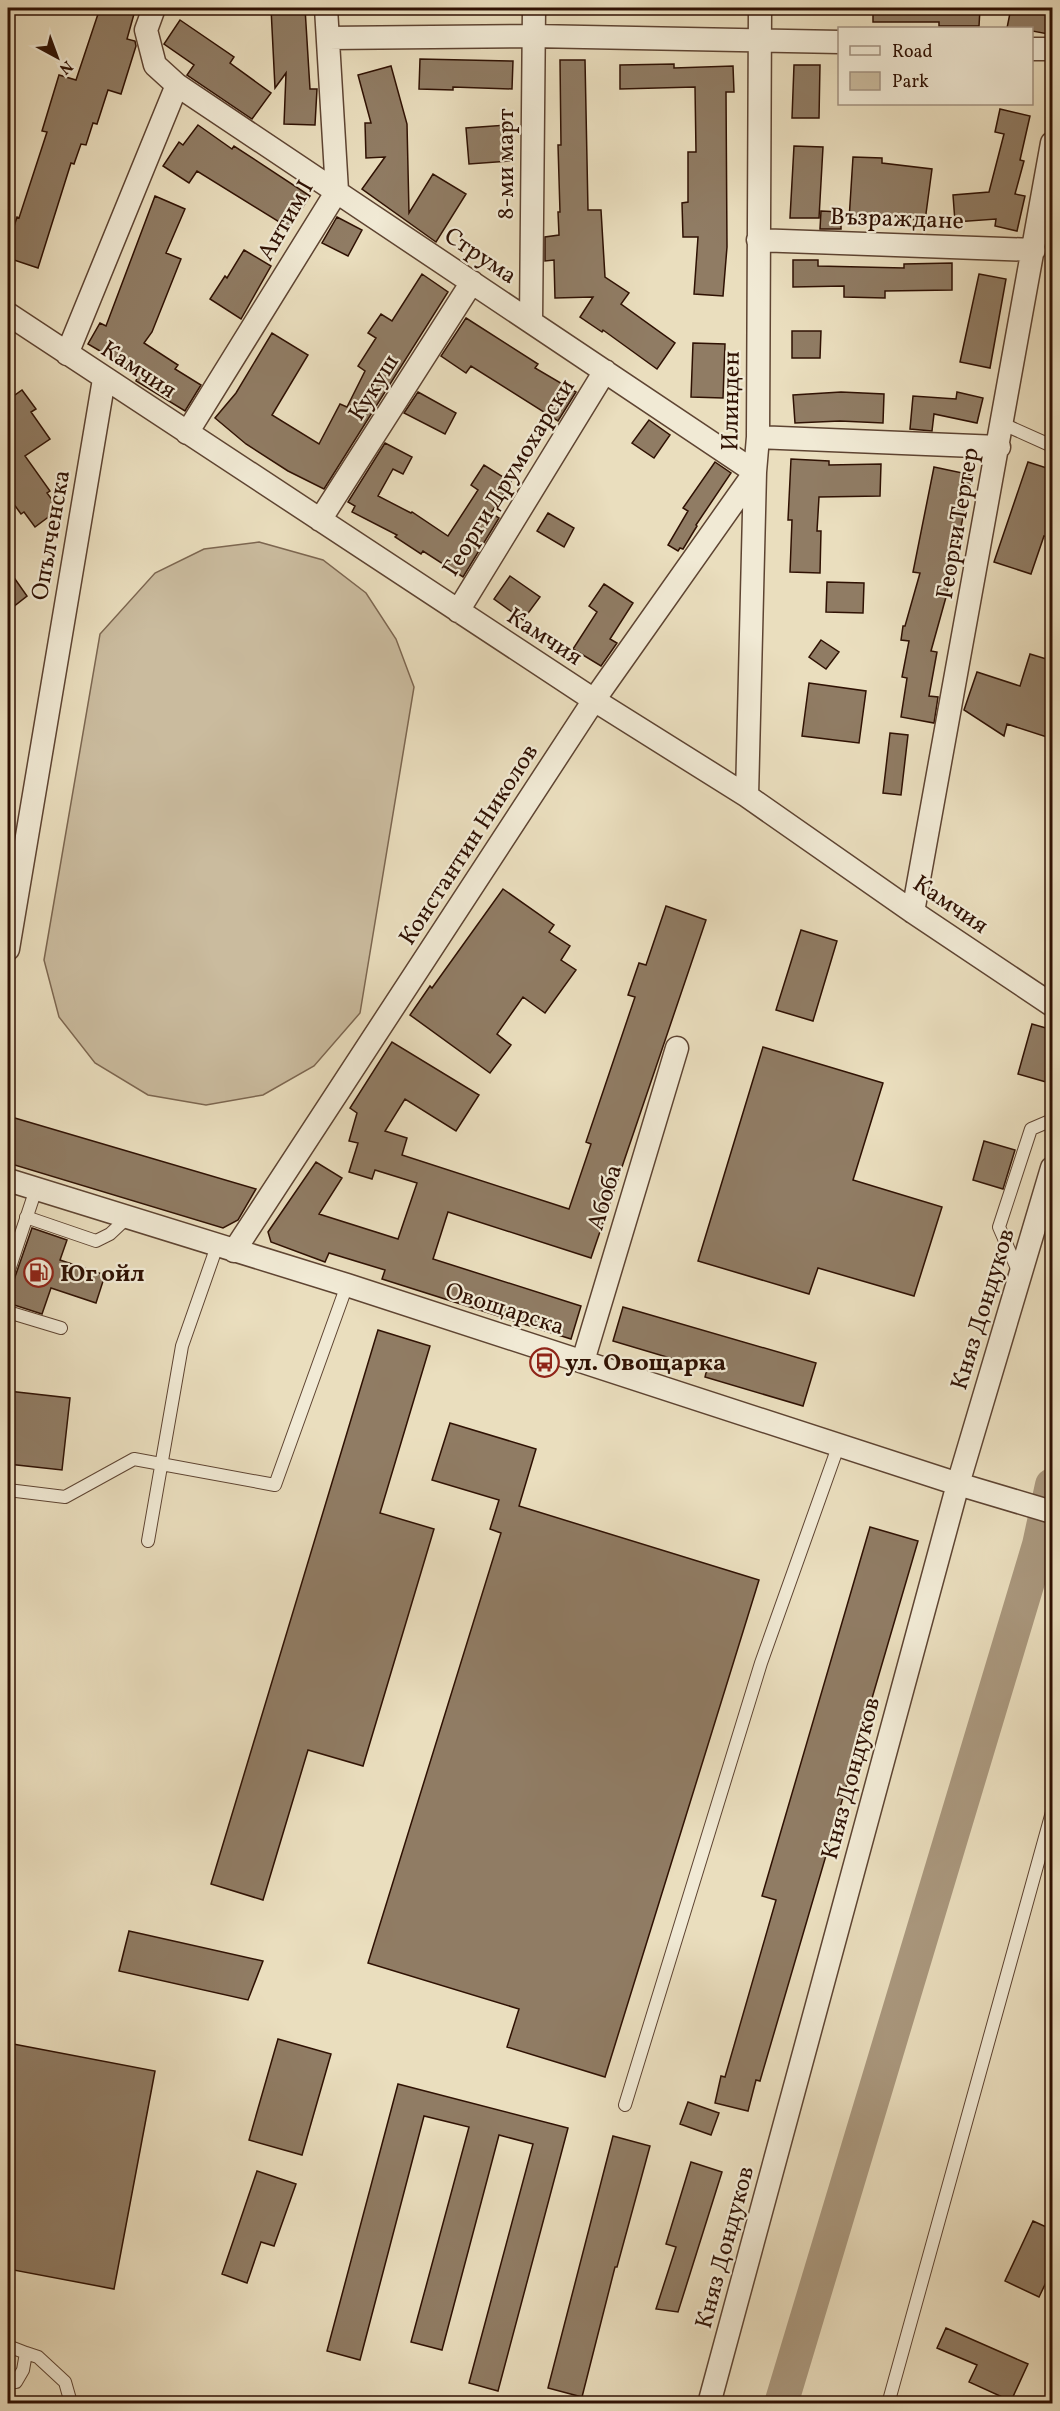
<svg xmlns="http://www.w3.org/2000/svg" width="1060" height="2411" font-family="Vollkorn,serif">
<rect width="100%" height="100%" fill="#eadebe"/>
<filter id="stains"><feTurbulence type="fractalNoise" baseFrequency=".00333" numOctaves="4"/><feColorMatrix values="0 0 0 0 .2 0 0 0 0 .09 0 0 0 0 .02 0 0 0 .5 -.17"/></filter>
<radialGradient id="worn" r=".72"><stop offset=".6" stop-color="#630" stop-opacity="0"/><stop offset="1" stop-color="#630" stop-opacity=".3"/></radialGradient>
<path fill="#cabb9e" stroke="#7c6650" stroke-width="1.5" d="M 259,542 L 323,560 L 366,593 L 396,639 L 414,687 L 360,1013 L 314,1066 L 263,1095 L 206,1105 L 148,1095 L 95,1063 L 59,1017 L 44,960 L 100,634 L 155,573 L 204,549 Z"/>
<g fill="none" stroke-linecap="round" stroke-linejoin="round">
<path stroke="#aa987e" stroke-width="34" d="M 781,2404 L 1039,1545 L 1052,1485"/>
</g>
<path fill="#907c64" stroke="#2f1103" stroke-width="1.5" d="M 100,8 L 132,8 L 131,12 L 134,14 L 127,39 L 135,41 L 136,46 L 121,94 L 108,90 L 97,124 L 93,123 L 86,145 L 81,144 L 74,164 L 71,163 L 38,268 L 8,258 L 8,245 L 17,217 L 19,218 L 47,132 L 42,131 L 59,75 L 76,80 Z
M 271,8 L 305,8 L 310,89 L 317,89 L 315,125 L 284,124 L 286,73 L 275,88 Z
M 873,8 L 974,8 L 980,9 L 979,26 L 939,26 L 939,22 L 873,22 Z
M 1011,8 L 1053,8 L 1048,34 L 1032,31 L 1032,28 L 1007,28 Z
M 180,20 L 234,57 L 230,63 L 271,93 L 252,119 L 187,75 L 194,65 L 164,44 Z
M 420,59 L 513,61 L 512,89 L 453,87 L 453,90 L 419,89 Z
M 560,60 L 585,60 L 588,210 L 601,210 L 605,277 L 629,293 L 621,304 L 675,343 L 657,369 L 603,330 L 602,332 L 580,317 L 593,297 L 555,298 L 554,260 L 545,261 L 545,237 L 559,235 L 558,212 L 560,212 L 558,145 L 561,145 Z
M 674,64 L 674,68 L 733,66 L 734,92 L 726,92 L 727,247 L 723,296 L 694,294 L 698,237 L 683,237 L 682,203 L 688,202 L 688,152 L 696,152 L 695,87 L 620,89 L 620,65 Z
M 794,65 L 820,65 L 819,118 L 792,118 Z
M 391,66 L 407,124 L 409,213 L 433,174 L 466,194 L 436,242 L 362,189 L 385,157 L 366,158 L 365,123 L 371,123 L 358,75 Z
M 1000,109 L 1030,116 L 1020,160 L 1024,161 L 1015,194 L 1025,196 L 1017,231 L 995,226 L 996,219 L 955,222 L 953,195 L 989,192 L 1004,134 L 995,132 Z
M 198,125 L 232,149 L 234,146 L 310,196 L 289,228 L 197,171 L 189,183 L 163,166 L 179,142 L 183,145 Z
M 507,125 L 510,161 L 469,164 L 466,128 Z
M 794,146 L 823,147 L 819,218 L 790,218 Z
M 853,157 L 882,158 L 882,163 L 932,169 L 925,221 L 878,215 L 878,222 L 849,220 Z
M 155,196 L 185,209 L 166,253 L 181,259 L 152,332 L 144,343 L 178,365 L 175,369 L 201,385 L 185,411 L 136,381 L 137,378 L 110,360 L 112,358 L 88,344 L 100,323 L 106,326 Z
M 821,211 L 841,212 L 841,229 L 820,229 Z
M 337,217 L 362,230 L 348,256 L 322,243 Z
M 244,250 L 271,266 L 241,319 L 210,299 L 225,276 L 227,278 Z
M 793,260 L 818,260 L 818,266 L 904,268 L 904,264 L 952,263 L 952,290 L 885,291 L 885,298 L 844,297 L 844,286 L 793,287 Z
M 422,274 L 448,292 L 324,489 L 288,471 L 246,444 L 215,418 L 236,393 L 272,333 L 308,355 L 272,415 L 319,444 L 340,404 L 347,407 L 365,371 L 358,366 L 376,338 L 368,333 L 381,314 L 392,321 Z
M 979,274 L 1006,279 L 990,368 L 960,362 Z
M 466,318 L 538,364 L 535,368 L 576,392 L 558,421 L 471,366 L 466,373 L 441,356 Z
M 792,331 L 821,331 L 820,358 L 792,358 Z
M 693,343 L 725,344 L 723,398 L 691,397 Z
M 22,390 L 36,409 L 31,412 L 50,439 L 25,456 L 50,491 L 47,493 L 59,509 L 35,527 L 24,512 L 21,514 L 8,496 L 8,400 Z
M 418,392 L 456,413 L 445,434 L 404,413 Z
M 841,392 L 884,394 L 883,423 L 840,421 L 795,423 L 793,395 Z
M 957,392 L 983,398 L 977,423 L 934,414 L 932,431 L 910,429 L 913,396 L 956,399 Z
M 649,420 L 670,435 L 654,458 L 632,443 Z
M 385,443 L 412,457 L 403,474 L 393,469 L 378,496 L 411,513 L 412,512 L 448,536 L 478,490 L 471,485 L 484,465 L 511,482 L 491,513 L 499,518 L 463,577 L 423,551 L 421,554 L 395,537 L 397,535 L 352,512 L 355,506 L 348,502 Z
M 791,459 L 829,461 L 829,465 L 881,464 L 880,496 L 819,497 L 817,531 L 821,531 L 820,573 L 790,572 L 792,520 L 788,520 Z
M 715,462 L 731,473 L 696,525 L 697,526 L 683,549 L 680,548 L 678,551 L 668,545 L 688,511 L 683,508 Z
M 1028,462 L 1053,470 L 1053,524 L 1048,537 L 1044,536 L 1031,574 L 994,562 Z
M 934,467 L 972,475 L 946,597 L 931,651 L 937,652 L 929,696 L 938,697 L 934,723 L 901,717 L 907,678 L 902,677 L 909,641 L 901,640 L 903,626 L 905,626 L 920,573 L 913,572 Z
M 548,513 L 574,528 L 564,547 L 537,531 Z
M 8,569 L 27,596 L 8,611 Z
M 510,576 L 540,597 L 523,620 L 494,599 Z
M 827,582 L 864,583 L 863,613 L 826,612 Z
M 604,584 L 633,603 L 610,639 L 617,643 L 601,666 L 573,649 L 597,612 L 589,606 Z
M 821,640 L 839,652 L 826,669 L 809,657 Z
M 1030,654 L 1053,661 L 1053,739 L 1007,724 L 1004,736 L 964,710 L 977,672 L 1020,686 Z
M 809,683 L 866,691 L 859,743 L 802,736 Z
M 890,733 L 908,735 L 901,795 L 883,793 Z
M 503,889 L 554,925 L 549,932 L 570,946 L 561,960 L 576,970 L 545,1013 L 523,997 L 497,1034 L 511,1045 L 490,1073 L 410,1015 L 430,986 L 432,988 Z
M 666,906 L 706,920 L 591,1258 L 448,1212 L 433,1259 L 581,1306 L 571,1339 L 382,1279 L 385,1270 L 329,1253 L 325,1262 L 271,1242 L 268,1232 L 316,1162 L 342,1178 L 319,1214 L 398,1239 L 417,1183 L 375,1170 L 372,1179 L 349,1172 L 358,1143 L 349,1141 L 357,1113 L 350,1108 L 392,1042 L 479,1095 L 456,1131 L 405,1099 L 385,1131 L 407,1138 L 402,1155 L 569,1209 L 591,1144 L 586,1142 L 635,997 L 628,995 L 639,963 L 646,965 Z
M 801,930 L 837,941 L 813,1021 L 776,1010 Z
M 1032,1024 L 1053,1030 L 1053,1084 L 1018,1074 Z
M 763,1047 L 883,1083 L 853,1180 L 942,1207 L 914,1296 L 818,1268 L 809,1294 L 698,1261 Z
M 8,1116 L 256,1189 L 238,1220 L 223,1228 L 8,1163 Z
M 984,1141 L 1015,1150 L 1003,1189 L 973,1180 Z
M 32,1228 L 67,1240 L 60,1260 L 105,1275 L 96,1303 L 51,1288 L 42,1314 L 8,1303 L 8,1297 Z
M 623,1307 L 816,1363 L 803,1406 L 705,1377 L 707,1369 L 613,1341 Z
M 378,1330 L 430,1346 L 380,1513 L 434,1529 L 363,1766 L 308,1750 L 263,1900 L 211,1884 Z
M 8,1391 L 70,1398 L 62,1470 L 8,1464 Z
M 450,1423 L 536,1449 L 519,1506 L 759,1580 L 605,2077 L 507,2047 L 519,2009 L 368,1963 L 501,1533 L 490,1529 L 499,1500 L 432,1480 Z
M 870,1527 L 918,1541 L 760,2081 L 756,2080 L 748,2111 L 715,2103 L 721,2076 L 725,2077 L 776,1900 L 762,1896 Z
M 129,1931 L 263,1961 L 248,2000 L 119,1971 Z
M 278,2039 L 331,2054 L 302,2155 L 249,2140 Z
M 8,2043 L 155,2071 L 114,2289 L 8,2269 Z
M 398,2084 L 568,2128 L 498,2391 L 469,2383 L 533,2144 L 499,2135 L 442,2350 L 411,2342 L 469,2127 L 424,2116 L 360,2360 L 327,2351 Z
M 688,2102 L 719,2113 L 711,2135 L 680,2124 Z
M 613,2136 L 650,2146 L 617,2267 L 615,2267 L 582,2397 L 548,2388 Z
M 691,2162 L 722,2172 L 678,2312 L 656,2309 L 676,2247 L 666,2244 Z
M 257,2171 L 296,2184 L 274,2246 L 261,2242 L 247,2283 L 222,2274 Z
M 1033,2221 L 1053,2230 L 1053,2268 L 1039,2297 L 1005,2281 Z
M 946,2328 L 1028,2364 L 1011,2401 L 969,2382 L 977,2365 L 937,2348 Z"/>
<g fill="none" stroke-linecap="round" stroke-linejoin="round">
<defs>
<path id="lane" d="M 1003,424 L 1052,446
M 26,1217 L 96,1241 L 110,1234 L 127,1218
M 8,1273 L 36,1189
M 1019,1273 L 999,1227 L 1031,1129 L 1052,1120
M 8,1312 L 61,1328
M 8,1490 L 65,1497 L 134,1459 L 275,1485 L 347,1285
M 148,1541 L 182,1346 L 217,1246
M 625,2105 L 761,1663 L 839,1444
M 8,2346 L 26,2353 L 23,2370 L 16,2382 L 8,2380
M 26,2353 L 38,2357 L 65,2382 L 71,2403
M 888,2404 L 1052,1812"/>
<path id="street" d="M 328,38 L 533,36 L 840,42
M 1032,49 L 1052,49
M 177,85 L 755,472 L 594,700 L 234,1251
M 758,240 L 1034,250
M 8,314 L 594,700 L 747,796 L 913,912 L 1052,1005
M 531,321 L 534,8
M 67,354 L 177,85 L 155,65 L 146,30 L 154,8
M 187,433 L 337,191 L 326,8
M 758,437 L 999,447
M 320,520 L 472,282
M 458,611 L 605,371
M 747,796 L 755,472 L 758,437 L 760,8
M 913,912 L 1052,143
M 8,949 L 104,379
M 8,1180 L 347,1285 L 958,1484 L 1052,1512
M 583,1361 L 677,1048
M 709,2404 L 958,1484 L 1052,1168"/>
</defs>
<use href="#lane" stroke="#5e4432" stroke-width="14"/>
<use href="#street" stroke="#5e4432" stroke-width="25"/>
<use href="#lane" stroke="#f1ead5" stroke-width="12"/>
<use href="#street" stroke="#f1ead5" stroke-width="22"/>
</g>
<defs>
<symbol id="fuel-ring" viewBox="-11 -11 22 22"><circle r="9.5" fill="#f1ead5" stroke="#8f2418" stroke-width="1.5"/><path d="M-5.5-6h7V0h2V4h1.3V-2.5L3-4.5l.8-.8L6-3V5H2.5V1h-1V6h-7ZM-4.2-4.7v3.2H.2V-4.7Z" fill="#8f2418"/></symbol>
<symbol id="bus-ring" viewBox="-11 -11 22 22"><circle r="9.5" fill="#f1ead5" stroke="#8f2418" stroke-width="1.5"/><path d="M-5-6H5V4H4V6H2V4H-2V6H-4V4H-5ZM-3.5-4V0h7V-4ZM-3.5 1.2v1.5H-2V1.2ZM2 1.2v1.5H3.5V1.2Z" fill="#8f2418"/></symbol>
</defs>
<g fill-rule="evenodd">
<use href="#fuel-ring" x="22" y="1256" width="33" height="33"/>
<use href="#bus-ring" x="528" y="1346" width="33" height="33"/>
</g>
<g text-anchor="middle" stroke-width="4.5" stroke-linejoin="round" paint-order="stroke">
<g font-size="24" fill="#2f1103" stroke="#f1ead5">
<text transform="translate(505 164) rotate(-90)" y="8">8-ми март</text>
<text transform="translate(897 218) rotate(2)" y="8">Възраждане</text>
<text transform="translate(285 220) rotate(-60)" y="8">Антим I</text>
<text transform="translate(481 255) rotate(34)" y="8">Струма</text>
<text transform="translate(139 369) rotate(33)" y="8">Камчия</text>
<text transform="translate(373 387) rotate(-58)" y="8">Кукуш</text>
<text transform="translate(730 401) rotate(-89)" y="8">Илинден</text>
<text transform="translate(508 477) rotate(-58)" y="8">Георги Друмохарски</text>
<text transform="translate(957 523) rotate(-80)" y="8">Георги Тертер</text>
<text transform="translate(50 535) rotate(-80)" y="8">Опълченска</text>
<text transform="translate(545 636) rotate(33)" y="8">Камчия</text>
<text transform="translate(468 844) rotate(-57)" y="8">Константин Николов</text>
<text transform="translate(951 904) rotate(34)" y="8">Камчия</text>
<text transform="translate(604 1197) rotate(-73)" y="8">Абоба</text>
<text transform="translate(505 1308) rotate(18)" y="8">Овощарска</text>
<text transform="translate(982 1309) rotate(-73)" y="8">Княз Дондуков</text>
<text transform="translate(850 1778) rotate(-75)" y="8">Княз Дондуков</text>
<text transform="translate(724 2247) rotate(-75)" y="8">Княз Дондуков</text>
</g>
<g font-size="24" font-weight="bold" fill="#2f1103" stroke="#f1ead5" text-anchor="start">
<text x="60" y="1281">Юг ойл</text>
<text x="565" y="1370">ул. Овощарка</text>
</g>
</g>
<rect width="1060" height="2411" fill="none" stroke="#eadebe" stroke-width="30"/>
<rect x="9" y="9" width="1042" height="2393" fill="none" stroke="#2f1103" stroke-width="3"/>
<rect x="15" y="15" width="1030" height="2381" fill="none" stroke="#2f1103" stroke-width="1.5"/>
<rect x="838" y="27" width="195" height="78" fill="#f1ead5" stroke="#a39381" stroke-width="1.5"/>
<rect x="850" y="46" width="30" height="9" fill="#f1ead5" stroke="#a39381" stroke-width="1.5"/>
<text x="892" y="57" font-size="18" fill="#2f1103">Road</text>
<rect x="850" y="72" width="30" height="18" fill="#cabb9e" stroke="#a39381" stroke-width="1.5"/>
<text x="892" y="87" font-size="18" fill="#2f1103">Park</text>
<g transform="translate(57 57) rotate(139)" stroke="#f1ead5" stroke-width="4.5" paint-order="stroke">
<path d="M0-4.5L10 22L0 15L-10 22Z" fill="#2f1103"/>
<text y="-9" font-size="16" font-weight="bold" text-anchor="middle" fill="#2f1103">N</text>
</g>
<rect width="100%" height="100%" filter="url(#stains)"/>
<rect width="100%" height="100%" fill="url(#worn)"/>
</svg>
